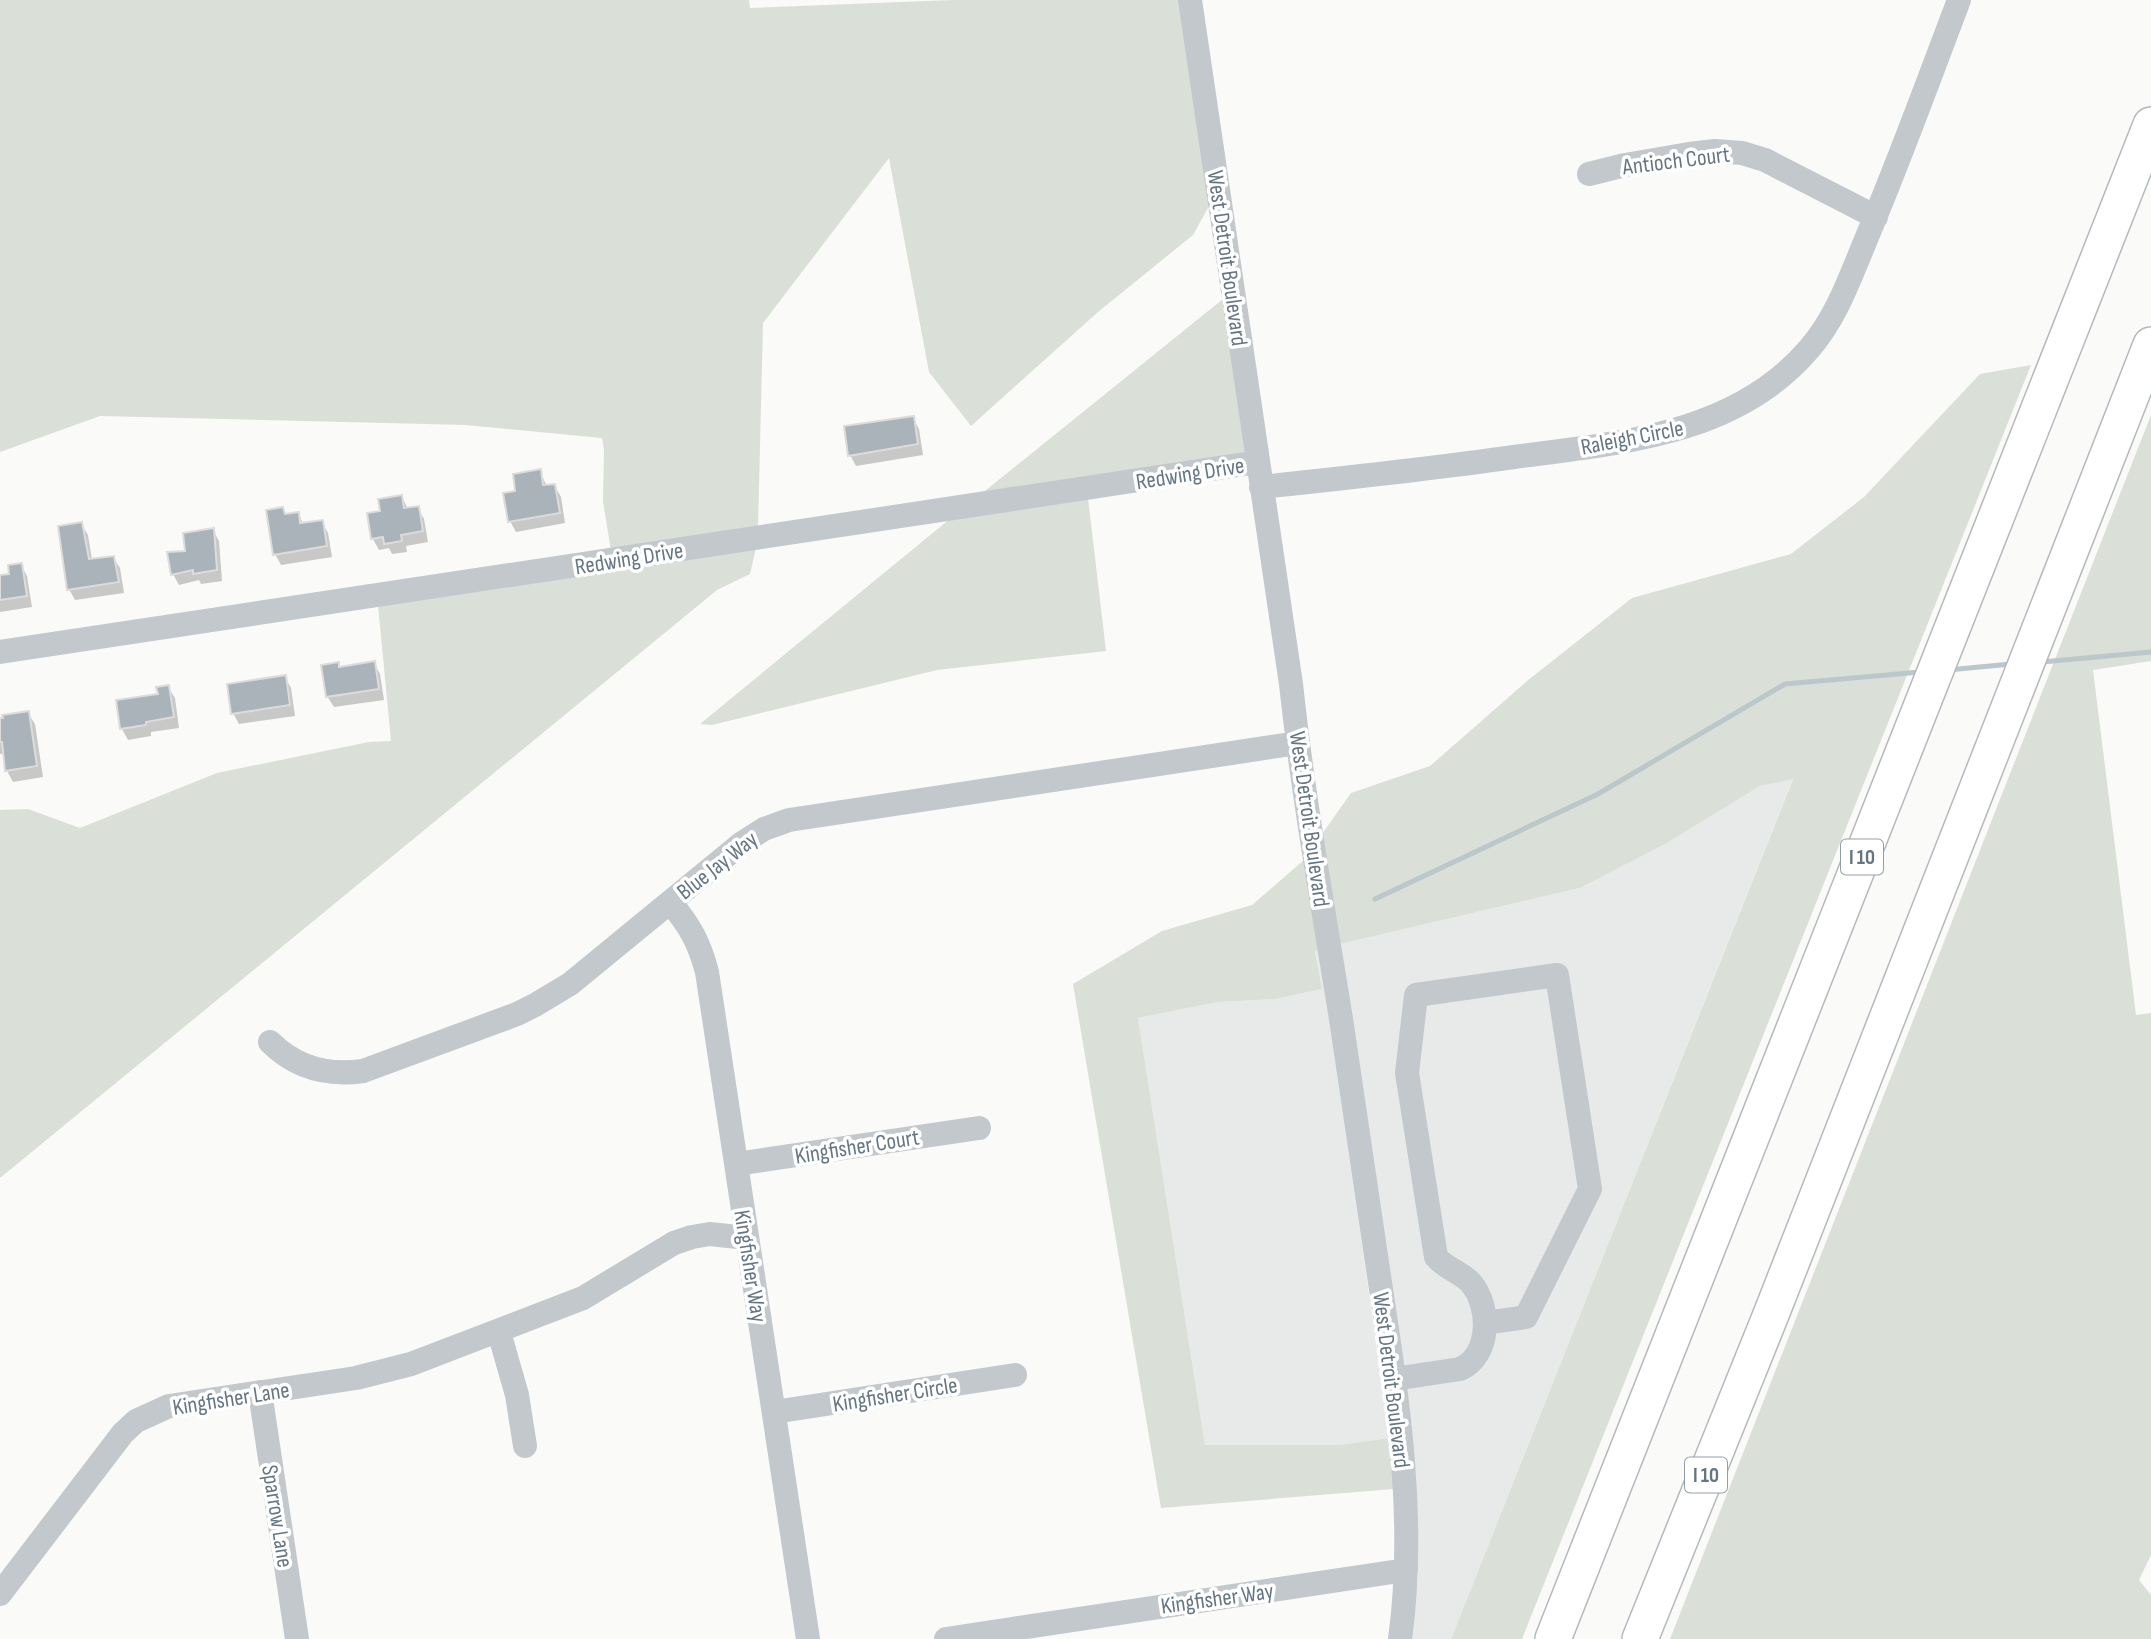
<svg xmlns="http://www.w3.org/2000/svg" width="2151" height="1639" font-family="'Sofia Sans Condensed',sans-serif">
<rect width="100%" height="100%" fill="#fafaf8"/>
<path fill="#e8e9e9" d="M 1793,778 L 1451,1639 L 1411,1639 L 1418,1578 L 1340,944 L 1580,888 L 1667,843 L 1760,786 Z
M 1315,950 L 1319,950 L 1390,1438 L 1339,1445 L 1205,1445 L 1138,1018 L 1218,1002 L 1276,999 L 1322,989 Z"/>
<path fill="#dadfd7" d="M 0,0 L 749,0 L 750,8 L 952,0 L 1179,0 L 1209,206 L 1193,235 L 1098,312 L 971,426 L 929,372 L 889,158 L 763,323 L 758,528 L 611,551 L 603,501 L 604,450 L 602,438 L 466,425 L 100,416 L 0,452 Z
M 1223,299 L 1246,455 L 980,495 Z
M 2031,365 L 1522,1639 L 1451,1639 L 1793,779 L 1760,786 L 1667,843 L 1580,888 L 1340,944 L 1322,834 L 1351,793 L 1430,766 L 1527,681 L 1632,598 L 1791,554 L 1864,497 L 1980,374 Z
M 2151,415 L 2151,661 L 2093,670 L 2136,1015 L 2151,1013 L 2151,1555 L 2139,1580 L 2151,1595 L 2151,1639 L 1670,1639 Z
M 1088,498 L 1106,651 L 937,670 L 712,725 L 700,724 L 951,518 Z
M 756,548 L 750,574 L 717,590 L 0,1178 L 0,810 L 28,809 L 80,828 L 217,773 L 369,742 L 391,741 L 378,605 Z
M 1304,860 L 1319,950 L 1315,951 L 1322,989 L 1276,999 L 1218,1002 L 1138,1018 L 1205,1445 L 1339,1445 L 1390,1438 L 1394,1489 L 1161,1508 L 1073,984 L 1162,931 L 1252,905 Z"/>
<path fill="#0003" d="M 913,418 L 919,429 L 923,455 L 856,466 L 850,455 Z
M 540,471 L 547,487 L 555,486 L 561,497 L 565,523 L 516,532 L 510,521 L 517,492 Z
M 402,497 L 408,509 L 418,508 L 424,519 L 428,542 L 406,546 L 407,552 L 392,554 L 389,548 L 379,550 L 373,539 L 382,513 Z
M 283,509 L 287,516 L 298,514 L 304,525 L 322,522 L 328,533 L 332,557 L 281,565 L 275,554 Z
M 81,524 L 88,535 L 92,560 L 113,557 L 120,568 L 124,593 L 75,600 L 69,589 Z
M 213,530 L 219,541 L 222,581 L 201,584 L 199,580 L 179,585 L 173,574 L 187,553 Z
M 21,565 L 27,576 L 32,607 L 0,612 L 0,577 L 11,576 Z
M 374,663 L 380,674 L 384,700 L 334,707 L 327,696 L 338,664 L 340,668 Z
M 285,677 L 291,688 L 295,716 L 239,724 L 233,713 Z
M 168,687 L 175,698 L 179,728 L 151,732 L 151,736 L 128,740 L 122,729 Z
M 28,713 L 35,724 L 43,777 L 13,782 L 7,771 L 5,753 L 0,754 L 0,720 Z"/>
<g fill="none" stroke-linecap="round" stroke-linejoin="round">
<path stroke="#bbc7cb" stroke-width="5" d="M 2042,662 L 2151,652
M 1948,670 L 2011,664
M 1375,899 L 1598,794 L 1785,684 L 1920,672"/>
</g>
<path fill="#aab3b9" stroke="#dcdcda" stroke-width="2" d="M 914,416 L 918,444 L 848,456 L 844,426 Z
M 541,469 L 543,485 L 555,484 L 560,513 L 508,522 L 503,493 L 515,491 L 513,474 Z
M 402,495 L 404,508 L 419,506 L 423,531 L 401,535 L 402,541 L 384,544 L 383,537 L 371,539 L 367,513 L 380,511 L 378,499 Z
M 283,507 L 285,514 L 299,512 L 300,523 L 323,520 L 327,546 L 273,555 L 266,510 Z
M 82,522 L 89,559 L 114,556 L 119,582 L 67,590 L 58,526 Z
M 214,528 L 217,570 L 193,574 L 193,570 L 171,575 L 167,552 L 185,551 L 183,533 Z
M 22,563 L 27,596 L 0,600 L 0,575 L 9,574 L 8,565 Z
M 375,661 L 379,689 L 326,697 L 321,665 L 339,662 L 339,667 Z
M 286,675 L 290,705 L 231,714 L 227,684 Z
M 169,685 L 174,717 L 146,722 L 146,725 L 120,729 L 116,700 L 158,694 L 156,687 Z
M 29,711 L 37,766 L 5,771 L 2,742 L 0,742 L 0,718 L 3,718 L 2,715 Z"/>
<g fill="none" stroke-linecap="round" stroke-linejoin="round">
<defs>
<path id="highway" d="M 1553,1639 L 2151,125
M 1640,1639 L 1772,1312 L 2151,345"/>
</defs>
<use href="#highway" stroke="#b4b9bd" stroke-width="38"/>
<path stroke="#c3c8cc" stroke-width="24" d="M 1190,0 L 1291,684 C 1303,796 1323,907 1341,1019 C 1353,1096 1364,1173 1375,1249 C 1394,1378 1418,1508 1400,1639
M 1589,174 L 1625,165 L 1689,154 L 1715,151 L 1742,153 L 1765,160 L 1876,217
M 1261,487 C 1346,478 1430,469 1514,457 C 1618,443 1735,436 1809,349 C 1837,317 1851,275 1867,237 C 1900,159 1929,79 1959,0
M 0,652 L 1258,462
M 670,902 C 690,926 699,942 707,972 L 808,1639
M 270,1042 C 296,1068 327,1076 363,1071 L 517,1014 L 535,1005 L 570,984 L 742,843 L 764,829 L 789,820 L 1298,743
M 736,1164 L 979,1128
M 499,1332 L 517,1395 L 525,1446
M 1394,1379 L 1460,1369 C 1491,1355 1491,1307 1471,1283 C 1461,1272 1445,1268 1436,1257 L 1407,1073 L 1416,995 L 1557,975 L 1590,1189 L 1526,1317 L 1485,1323
M 260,1392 L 297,1639
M 774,1412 L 1015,1375
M 0,1594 L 123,1433 L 136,1421 L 169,1406 L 356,1378 L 411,1364 L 583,1298 L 674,1243 L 692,1237 L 710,1234 L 747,1238
M 946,1639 L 1406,1570"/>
<use href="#highway" stroke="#fff" stroke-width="35"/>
</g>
<g text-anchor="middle" stroke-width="7" stroke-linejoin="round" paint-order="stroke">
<g fill="#fff" stroke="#939fa8" stroke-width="2">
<rect x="1841" y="839.5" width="42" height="35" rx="5"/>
<rect x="1685" y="1457.5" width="42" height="35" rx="5"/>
</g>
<g font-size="21" font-weight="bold" fill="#657683">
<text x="1862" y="864">I 10</text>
<text x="1706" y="1482">I 10</text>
</g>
<g font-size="23" fill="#657683" stroke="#fff">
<text transform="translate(1676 160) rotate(-7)" y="8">Antioch Court</text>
<text transform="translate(1228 258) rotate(82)" y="8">West Detroit Boulevard</text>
<text transform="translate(1632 437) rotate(-11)" y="8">Raleigh Circle</text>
<text transform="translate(1190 473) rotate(-9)" y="8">Redwing Drive</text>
<text transform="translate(629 558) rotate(-9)" y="8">Redwing Drive</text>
<text transform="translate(1310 819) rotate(82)" y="8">West Detroit Boulevard</text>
<text transform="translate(717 865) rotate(-38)" y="8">Blue Jay Way</text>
<text transform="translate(857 1146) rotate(-9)" y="8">Kingfisher Court</text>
<text transform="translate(751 1266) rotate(81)" y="8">Kingfisher Way</text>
<text transform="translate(1392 1380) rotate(83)" y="8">West Detroit Boulevard</text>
<text transform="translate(895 1394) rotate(-9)" y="8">Kingfisher Circle</text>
<text transform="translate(231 1398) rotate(-9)" y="8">Kingfisher Lane</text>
<text transform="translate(278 1516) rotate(81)" y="8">Sparrow Lane</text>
<text transform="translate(1217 1598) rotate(-8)" y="8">Kingfisher Way</text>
</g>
</g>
</svg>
